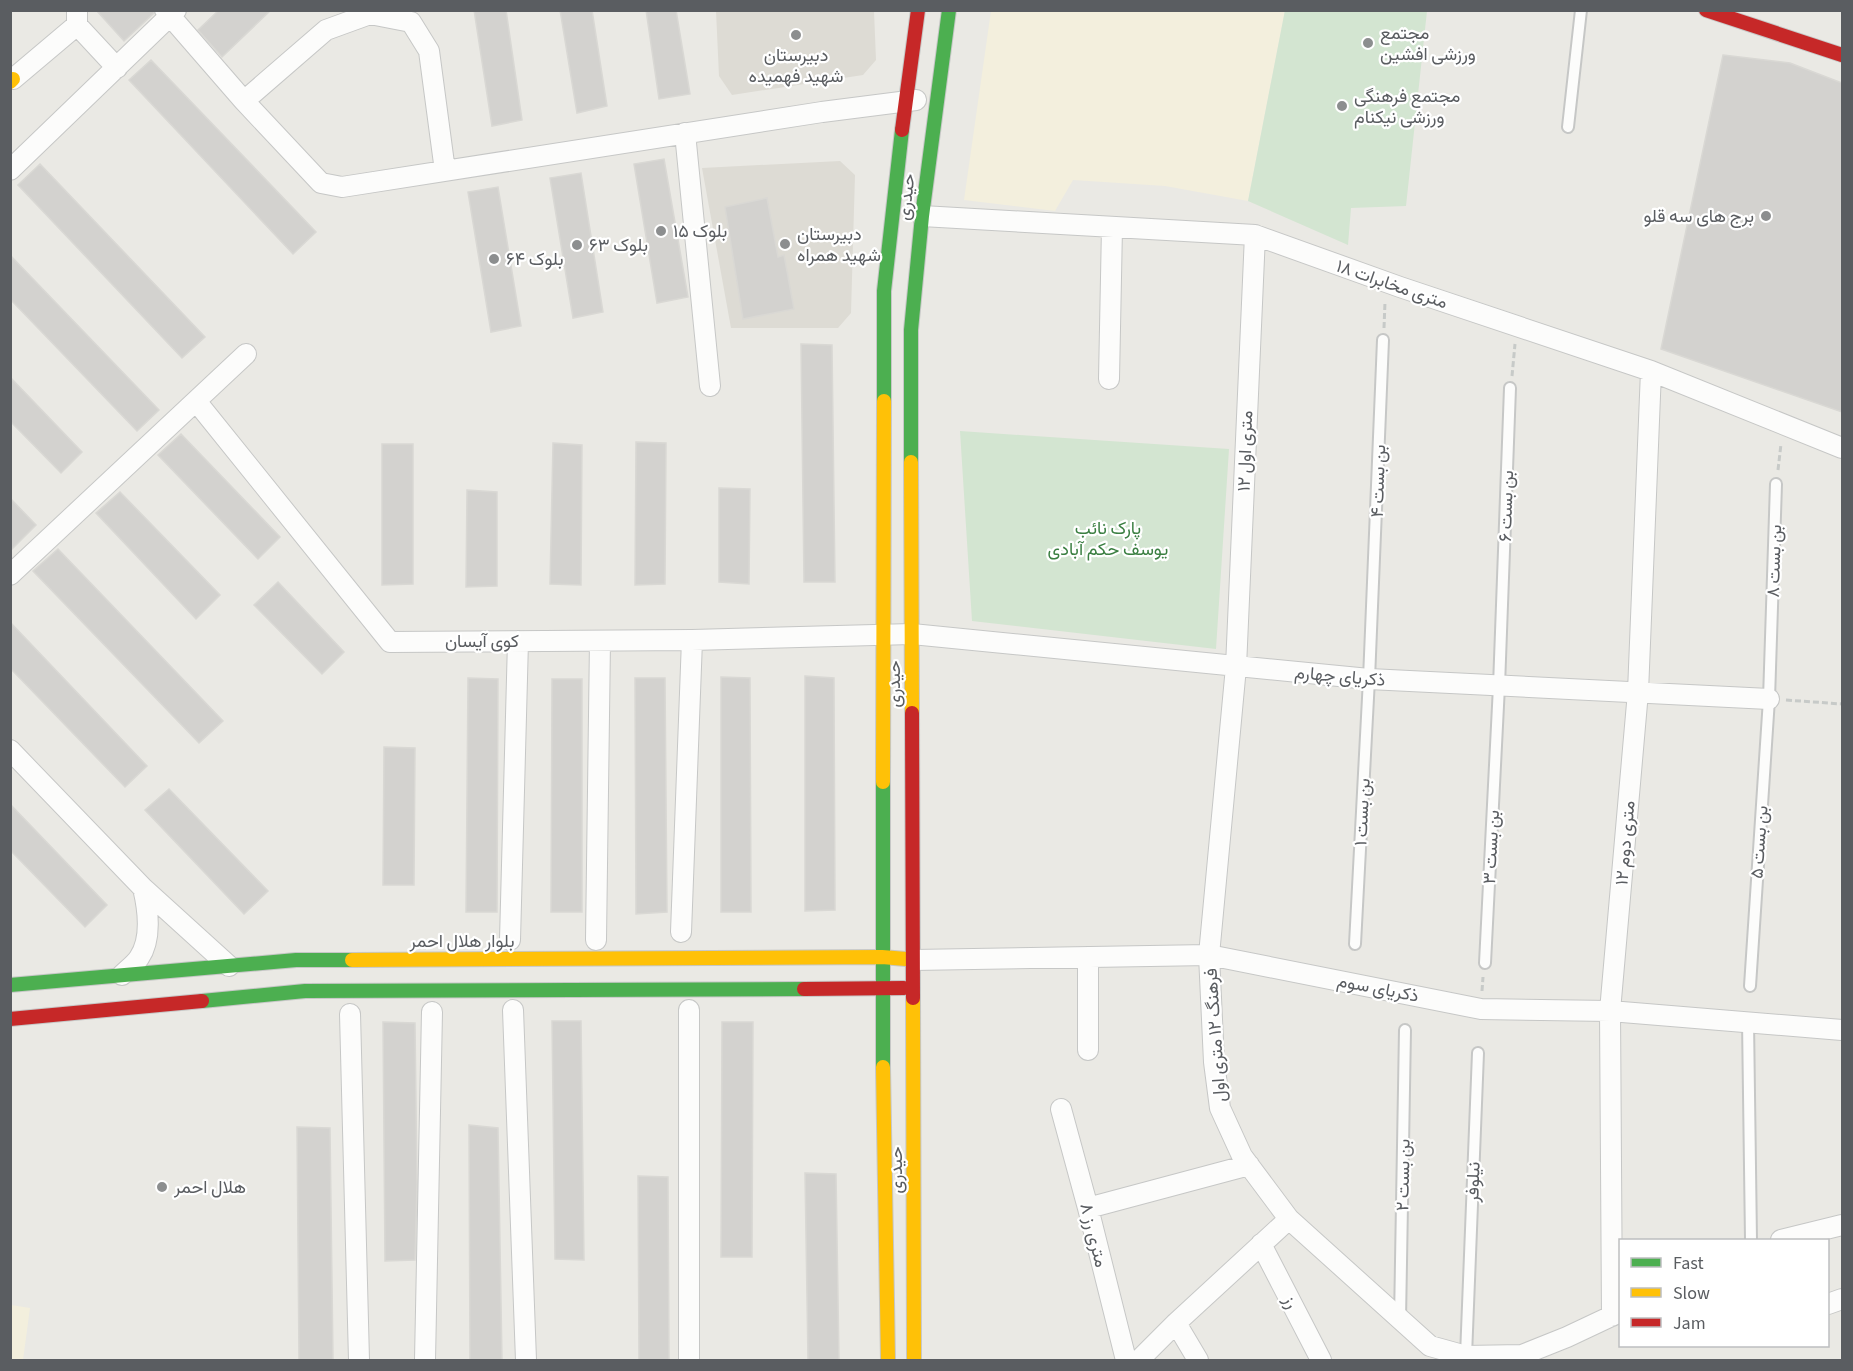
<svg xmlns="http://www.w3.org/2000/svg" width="1853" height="1371" font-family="'Source Sans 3',Vazirmatn,sans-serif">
<rect width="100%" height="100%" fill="#eae9e4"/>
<path fill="#f3efdd" d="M 991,11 L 1285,11 L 1248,201 L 1165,186 L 1073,180 L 1055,211 L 964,200 Z
M 11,1305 L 30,1308 L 23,1360 L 11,1360 Z"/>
<path fill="#dddbd4" d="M 716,11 L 874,11 L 876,60 L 863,75 L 732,95 L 719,76 Z
M 840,161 L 855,175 L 851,313 L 838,328 L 731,328 L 702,168 Z"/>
<path fill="#d3e5d1" d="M 1285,10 L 1427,11 L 1406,206 L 1351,208 L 1348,245 L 1248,201 Z
M 960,431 L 1229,449 L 1216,649 L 972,621 Z"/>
<path fill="#d3d2cf" stroke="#d9d8d4" stroke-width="1.5" d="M 96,10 L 153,10 L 154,13 L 124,41 Z
M 219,10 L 271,10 L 222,57 L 198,30 Z
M 474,10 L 506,10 L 522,120 L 492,126 Z
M 560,10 L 592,10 L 607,106 L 577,113 Z
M 646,10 L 676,10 L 690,94 L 659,99 Z
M 1723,55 L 1790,63 L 1842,83 L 1842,412 L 1661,349 Z
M 151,60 L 316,232 L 293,254 L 129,80 Z
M 664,159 L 688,297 L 657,303 L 634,164 Z
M 40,164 L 205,337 L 182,358 L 18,185 Z
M 581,173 L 603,312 L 573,318 L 550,178 Z
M 498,187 L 521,326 L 491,332 L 468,192 Z
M 767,198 L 778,257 L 784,255 L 794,309 L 743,319 L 725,207 Z
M 10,255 L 159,410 L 137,431 L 10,299 Z
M 801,344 L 832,345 L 835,582 L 804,582 Z
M 10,377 L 82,452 L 61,473 L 10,421 Z
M 181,434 L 280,537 L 258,559 L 158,455 Z
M 636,442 L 666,443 L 665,584 L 635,585 Z
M 553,443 L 582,445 L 581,585 L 550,584 Z
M 382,444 L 413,444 L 413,584 L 382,585 Z
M 719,488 L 750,489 L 749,584 L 719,582 Z
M 467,490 L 497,492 L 497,586 L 466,587 Z
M 120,492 L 220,595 L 196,619 L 96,513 Z
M 10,498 L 36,525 L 10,551 Z
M 58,549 L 223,721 L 199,743 L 33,571 Z
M 278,582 L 344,652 L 322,674 L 254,605 Z
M 10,622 L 147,766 L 125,787 L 10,668 Z
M 805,676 L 834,678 L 835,910 L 805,911 Z
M 721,677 L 750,678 L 751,912 L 721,912 Z
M 468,678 L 498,679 L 497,912 L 466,912 Z
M 635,678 L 665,678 L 667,912 L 636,914 Z
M 552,679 L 582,679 L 582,912 L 551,912 Z
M 384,747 L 415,748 L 414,885 L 383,885 Z
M 169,789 L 268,891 L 244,914 L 145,810 Z
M 10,804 L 107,905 L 85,927 L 10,850 Z
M 552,1021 L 581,1021 L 584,1260 L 555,1259 Z
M 383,1022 L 415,1023 L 417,1185 L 415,1260 L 385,1261 Z
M 722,1022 L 753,1022 L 752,1257 L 721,1257 Z
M 469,1125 L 498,1128 L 502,1360 L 470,1360 Z
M 297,1127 L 330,1128 L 333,1360 L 299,1360 Z
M 805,1173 L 836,1174 L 839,1360 L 808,1360 Z
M 638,1176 L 668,1177 L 669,1360 L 639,1360 Z"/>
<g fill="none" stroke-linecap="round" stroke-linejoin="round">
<defs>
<path id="lane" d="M 1568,127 L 1581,10
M 1355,944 L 1369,679 L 1383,340
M 1485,963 L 1499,686 L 1510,388
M 1750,986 L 1769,699 L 1776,484
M 1748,1021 L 1751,1240
M 1400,1320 L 1405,1030
M 1466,1356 L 1478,1053"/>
<path id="street" d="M 77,10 L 77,25 L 117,68
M 165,10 L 244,101 L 321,183 L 342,187 L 822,112 L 916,100
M 10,77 L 13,79 L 77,25
M 244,101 L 326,30 L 370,14 L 411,22 L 429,51 L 445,171
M 685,133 L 710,386
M 10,170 L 176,10
M 922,216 L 1255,235 L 1400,287 L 1651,371 L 1842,448
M 1255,235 L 1236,667 L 1209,955 L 1214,1062 L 1220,1108 L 1242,1156 L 1289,1219 L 1430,1346 L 1466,1356 L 1522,1355 L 1567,1337 L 1620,1312
M 1109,379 L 1112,227
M 196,401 L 390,642 L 692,640 L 912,634 L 1369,679 L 1769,699
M 10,575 L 246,354
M 10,750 L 143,888
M 681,932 L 692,640
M 510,940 L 518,641
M 596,940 L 600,641
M 1088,957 L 1088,1050
M 914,960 L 1209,955 L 1481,1009 L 1610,1011 L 1842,1030
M 122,975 C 127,970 135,964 139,958 C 152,939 148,909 143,888 L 229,966
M 513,1010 L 526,1360
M 689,1010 L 689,1360
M 350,1014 L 359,1360
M 1061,1109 L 1088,1208 L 1126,1360
M 1088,1208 L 1249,1165
M 1781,1240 L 1842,1225
M 1261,1244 L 1321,1360
M 1828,1304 L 1842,1299
M 1612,1316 L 1610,1011 L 1638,692 L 1651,371
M 1176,1323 L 1198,1360
M 425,1360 L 432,1012
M 1139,1360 L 1176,1323 L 1289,1219"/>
<path id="fast" d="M 884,401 L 884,291 L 902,130
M 911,462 L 911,330 L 922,216 L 949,10
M 883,782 L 883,1067
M 10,985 L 296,960 L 352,960
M 202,1001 L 305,991 L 804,989"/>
<path id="slow" d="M 10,82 L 13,79
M 911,462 L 912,713
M 883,782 L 884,401
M 352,960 L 882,957 L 906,959
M 913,998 L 914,1360
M 883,1067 L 888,1360"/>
<path id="jam" d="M 1706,10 L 1842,55
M 902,130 L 918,10
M 912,713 L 913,998
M 804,989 L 904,988
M 10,1019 L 202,1001"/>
</defs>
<use href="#lane" stroke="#c6c7c6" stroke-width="14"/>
<use href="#street" stroke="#c6c7c6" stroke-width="22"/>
<use href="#fast" stroke="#c6c7c6" stroke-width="16"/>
<use href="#slow" stroke="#c6c7c6" stroke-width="16"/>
<use href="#jam" stroke="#c6c7c6" stroke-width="16"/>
<path stroke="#c7cac8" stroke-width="3" stroke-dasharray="6 3" stroke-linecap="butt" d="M 1384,328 L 1385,302
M 1512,376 L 1515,344
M 1778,470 L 1781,444
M 1786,700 L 1842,704
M 1482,991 L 1483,977"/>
<use href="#lane" stroke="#fcfcfb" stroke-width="10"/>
<use href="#street" stroke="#fcfcfb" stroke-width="20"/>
<use href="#fast" stroke="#4caf50" stroke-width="14"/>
<use href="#slow" stroke="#ffc107" stroke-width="14"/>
<use href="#jam" stroke="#c62828" stroke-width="14"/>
</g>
<g fill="#8c8e8f" stroke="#fff" stroke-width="2">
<circle cx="796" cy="35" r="6"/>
<circle cx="1368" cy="43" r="6"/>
<circle cx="1342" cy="106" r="6"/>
<circle cx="1766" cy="216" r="6"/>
<circle cx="661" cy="231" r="6"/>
<circle cx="785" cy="244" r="6"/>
<circle cx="577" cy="245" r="6"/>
<circle cx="494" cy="259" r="6"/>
<circle cx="162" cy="1187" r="6"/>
</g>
<g text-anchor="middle" stroke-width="4.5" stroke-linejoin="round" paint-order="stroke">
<g font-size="18" fill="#5a5d61" stroke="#fff" text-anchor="start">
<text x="1380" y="39">مجتمع<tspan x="1380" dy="21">ورزشی افشین</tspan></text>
<text x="796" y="61" text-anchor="middle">دبیرستان<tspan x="796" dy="21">شهید فهمیده</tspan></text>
<text x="1354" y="102">مجتمع فرهنگی<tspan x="1354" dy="21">ورزشی نیکنام</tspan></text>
<text x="1754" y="222" text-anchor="end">برج های سه قلو</text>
<text x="673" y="237">بلوک ۱۵</text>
<text x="797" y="240">دبیرستان<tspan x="797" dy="21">شهید همراه</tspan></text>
<text x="589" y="251">بلوک ۶۳</text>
<text x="506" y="265">بلوک ۶۴</text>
<text x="174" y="1193">هلال احمر</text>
</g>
<g font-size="18" fill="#5a5d61" stroke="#fff">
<text transform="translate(906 197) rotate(-83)" y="6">حیدری</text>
<text transform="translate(1392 284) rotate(19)" y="6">۱۸ متری مخابرات</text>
<text transform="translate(1245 451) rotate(-88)" y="6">۱۲ متری اول</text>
<text transform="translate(1378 481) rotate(-88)" y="6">بن بست ۴</text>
<text transform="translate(1506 506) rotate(-88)" y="6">بن بست ۶</text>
<text transform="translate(1774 561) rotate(-88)" y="6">بن بست ۸</text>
<text x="482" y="647">کوی آیسان</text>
<text transform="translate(1340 676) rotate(5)" y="6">ذکریای چهارم</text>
<text transform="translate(894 684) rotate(-90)" y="6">حیدری</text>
<text transform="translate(1362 812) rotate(-87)" y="6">بن بست ۱</text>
<text transform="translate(1759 842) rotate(-86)" y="6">بن بست ۵</text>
<text transform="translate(1625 843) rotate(-85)" y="6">۱۲ متری دوم</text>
<text transform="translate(1491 847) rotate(-87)" y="6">بن بست ۳</text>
<text x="462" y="947">بلوار هلال احمر</text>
<text transform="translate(1378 988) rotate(11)" y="6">ذکریای سوم</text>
<text transform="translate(1215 1035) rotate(-94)" y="6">فرهنگ ۱۲ متری اول</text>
<text transform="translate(896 1170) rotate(-90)" y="6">حیدری</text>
<text transform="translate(1403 1175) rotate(-89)" y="6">بن بست ۲</text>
<text transform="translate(1473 1182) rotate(-88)" y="6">نیلوفر</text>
<text transform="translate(1094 1235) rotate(76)" y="6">۸ متری رز</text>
<text transform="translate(1291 1302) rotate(63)" y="6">رز</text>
</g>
<g font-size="18" fill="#3b7f42" stroke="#fff">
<text x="1108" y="534">پارک نائب<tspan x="1108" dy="21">یوسف حکم آبادی</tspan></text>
</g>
</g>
<rect width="1853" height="1371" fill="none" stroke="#5a5d61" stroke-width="24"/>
<rect x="1619" y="1239" width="210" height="108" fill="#ffffff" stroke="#bdbec0" stroke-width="1.5"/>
<rect x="1631" y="1258" width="30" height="9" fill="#4caf50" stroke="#bdbec0" stroke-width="1.5"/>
<text x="1673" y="1269" font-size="18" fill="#5a5d61">Fast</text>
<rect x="1631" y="1288" width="30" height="9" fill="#ffc107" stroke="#bdbec0" stroke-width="1.5"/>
<text x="1673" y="1299" font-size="18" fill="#5a5d61">Slow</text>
<rect x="1631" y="1318" width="30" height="9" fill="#c62828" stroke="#bdbec0" stroke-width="1.5"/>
<text x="1673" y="1329" font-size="18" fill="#5a5d61">Jam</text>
</svg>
